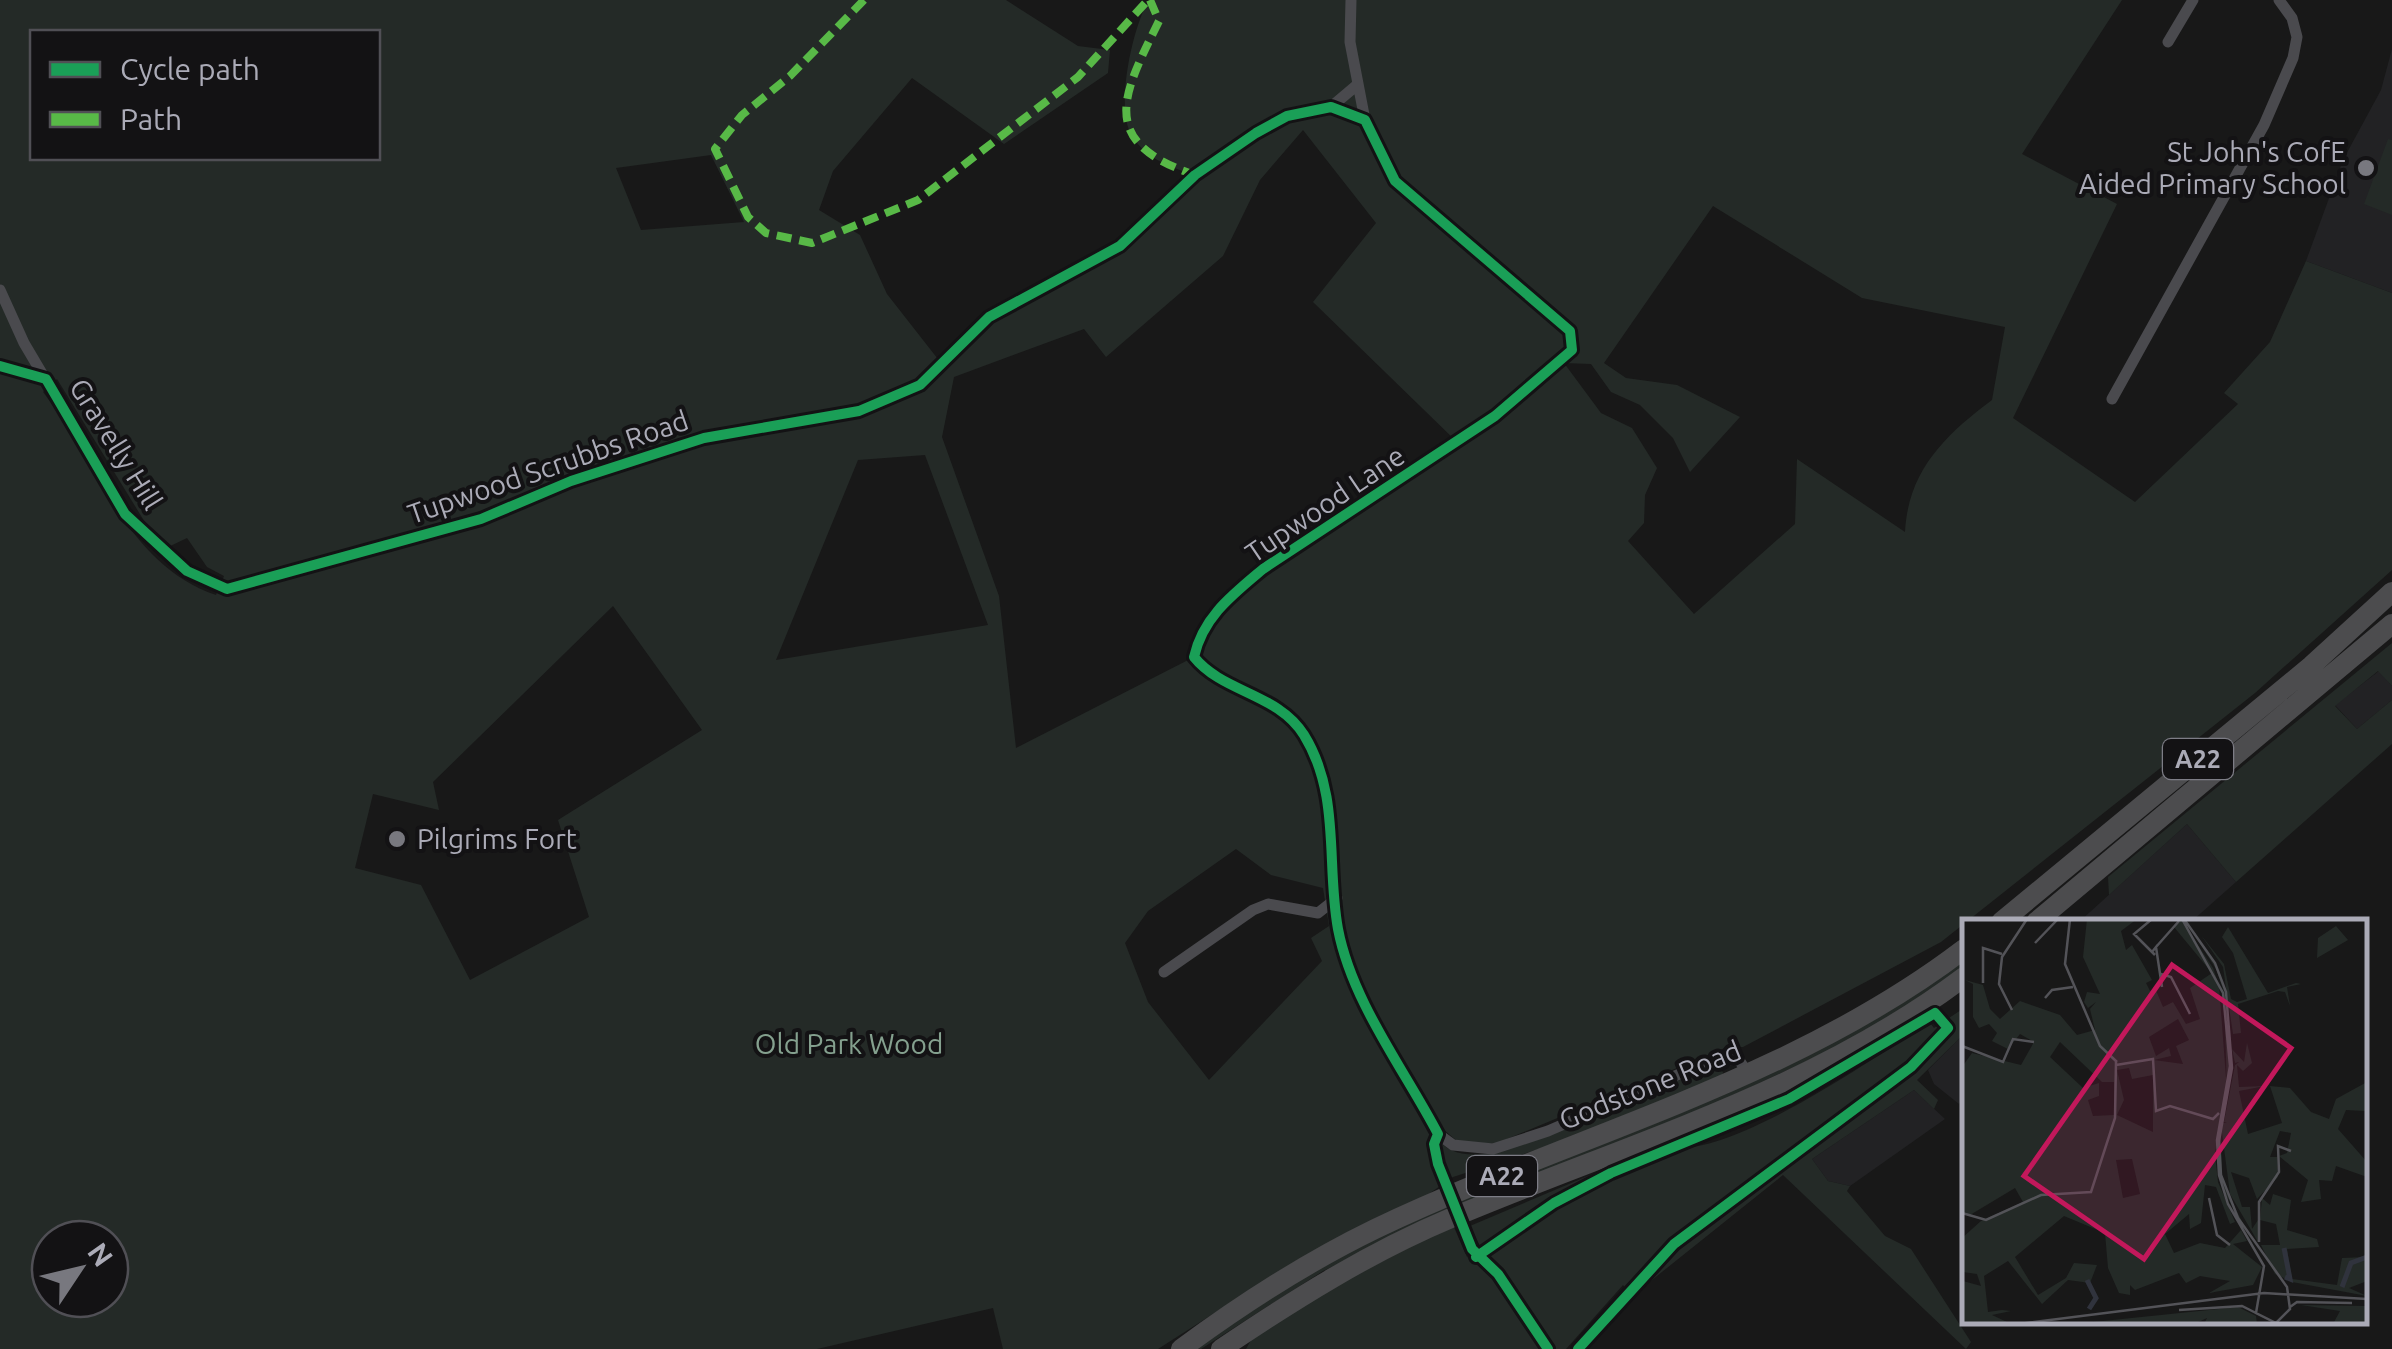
<svg xmlns="http://www.w3.org/2000/svg" width="2392" height="1349" font-family="Ubuntu,sans-serif">
<rect width="100%" height="100%" fill="#181818"/>
<path fill="#222224" d="M 2392,49 L 2392,293 L 2306,261 L 2343,160 L 2381,90 Z
M 2379,671 L 2392,686 L 2392,700 L 2357,729 L 2335,705 Z
M 2187,824 L 2236,882 L 2192,921 L 2079,922 Z
M 1964,1034 L 1964,1095 L 1959,1104 L 1934,1084 L 1928,1070 Z
M 1914,1090 L 1945,1119 L 1850,1186 L 1828,1181 L 1812,1159 Z"/>
<path fill="#242a27" fill-rule="evenodd" d="M 0,0 L 1006,0 L 1078,46 L 1110,50 L 1108,73 L 1004,144 L 912,78 L 833,171 L 819,210 L 860,235 L 887,294 L 941,363 L 989,317 L 1120,246 L 1194,175 C 1169,166 1143,158 1130,132 C 1116,104 1133,25 1149,0 L 2122,0 L 2022,154 L 2117,204 L 2013,418 L 2135,502 L 2238,404 L 2224,393 L 2270,342 L 2306,261 L 2392,293 L 2392,570 L 2255,693 L 1941,942 L 1743,1047 L 1727,1047 L 1495,1144 L 1457,1141 L 1443,1129 L 1413,1077 L 1410,1090 C 1436,1141 1439,1162 1500,1152 L 1707,1069 L 1715,1066 L 1723,1072 L 1722,1080 L 1609,1126 L 1453,1177 L 1410,1207 L 1299,1259 L 1158,1349 L 1003,1349 L 993,1308 L 817,1349 L 0,1349 ZM 32,32 L 378,32 L 378,158 L 32,158 ZM 1303,130 L 1376,223 L 1313,302 L 1457,442 L 1263,569 L 1201,630 L 1194,657 L 1016,748 L 999,596 L 942,437 L 954,377 L 1084,329 L 1106,357 L 1223,256 L 1260,180 ZM 711,155 L 744,222 L 641,230 L 616,168 ZM 1713,206 L 1862,298 L 2005,327 L 1992,400 C 1945,435 1908,471 1905,532 L 1797,459 L 1795,524 L 1694,614 L 1628,541 L 1644,523 L 1645,495 L 1657,468 L 1632,428 L 1601,413 L 1564,363 L 1591,364 L 1611,392 L 1640,405 L 1673,438 L 1690,472 L 1740,417 L 1677,385 L 1626,378 L 1604,363 ZM 57,379 L 162,550 L 187,538 L 207,567 L 224,576 L 216,595 C 125,564 97,461 43,392 ZM 925,455 L 988,625 L 776,660 L 858,460 ZM 613,606 L 702,730 L 558,820 L 589,917 L 470,980 L 421,885 L 355,868 L 373,794 L 439,810 L 433,782 ZM 1236,849 L 1271,875 L 1323,888 L 1329,926 L 1311,938 L 1322,961 L 1209,1080 L 1148,1002 L 1125,943 L 1148,911 ZM 50,1239 L 110,1239 L 110,1299 L 50,1299 Z
M 2388,139 L 2392,140 L 2392,215 L 2364,204 Z
M 2392,643 L 2392,686 L 2378,671 L 2335,706 L 2357,729 L 2392,700 L 2392,744 L 2236,882 L 2187,824 L 2109,895 L 2108,877 Z
M 1964,959 L 1964,967 L 1950,978 L 1852,1040 L 1723,1100 L 1374,1247 L 1323,1271 L 1201,1349 L 1193,1349 C 1247,1311 1302,1273 1361,1244 C 1562,1148 1784,1094 1964,959 Z
M 1964,1008 L 1964,1034 L 1917,1080 L 1938,1100 L 1934,1109 L 1914,1090 L 1812,1159 L 1828,1181 L 1850,1186 L 1847,1191 L 1885,1236 L 1911,1249 L 1971,1342 L 1966,1349 L 1783,1175 L 1632,1296 L 1623,1285 L 1566,1349 L 1246,1349 L 1251,1340 L 1297,1305 L 1453,1225 L 1467,1257 L 1476,1263 L 1485,1256 L 1470,1226 L 1654,1148 C 1729,1163 1866,1061 1930,1023 L 1934,1028 Z"/>
<g fill="none" stroke-linecap="round" stroke-linejoin="round">
<path stroke="#4a4a4e" stroke-width="11" d="M 1351,0 L 1350,42 L 1365,120
M 2168,42 L 2193,0
M 1331,107 L 1365,120 L 1395,181 L 1570,331 L 1572,350 L 1495,416 L 1263,569 C 1232,595 1203,617 1194,657 C 1223,693 1278,693 1304,735 C 1341,795 1326,864 1338,929 C 1352,1002 1404,1069 1438,1134 L 1453,1145 L 1493,1149 L 1548,1131 L 1714,1059 L 1739,1060 L 1749,1075
M 1331,107 L 1357,85
M 0,290 L 24,343 L 125,514 L 187,571 L 227,589 L 481,519 L 571,481 L 704,438 L 859,411 L 920,385 L 989,317 L 1120,246 L 1195,175 L 1256,133 L 1287,116 L 1331,107
M 2112,399 L 2264,125 L 2293,58 L 2297,37 L 2292,18 L 2279,0
M 1164,972 L 1253,910 L 1268,904 L 1318,913 L 1337,898"/>
<path stroke="#4c4c4e" stroke-width="20" d="M 2001,922 L 2311,666 L 2392,592
M 2036,922 L 2392,624
M 1181,1349 C 1242,1304 1307,1262 1375,1229 C 1572,1135 1788,1083 1964,949
M 1221,1349 C 1295,1299 1370,1252 1451,1218 C 1626,1144 1811,1092 1964,977"/>
<path stroke="#58b947" stroke-width="8" stroke-dasharray="15 8" stroke-linecap="butt" d="M 864,0 L 790,76 L 742,115 L 715,149 L 748,217 L 766,233 L 812,243 L 918,200 L 1078,77 L 1148,0
M 1150,0 L 1159,21 C 1122,96 1097,142 1195,175"/>
<defs>
<path id="cycleway" d="M 0,366 L 46,379 L 125,514 L 187,571 L 227,589 L 481,519 L 571,481 L 704,438 L 859,411 L 920,385 L 989,317 L 1120,246 L 1195,175 L 1256,133 L 1287,116 L 1331,107 L 1365,120 L 1395,181 L 1570,331 L 1572,350 L 1495,416 L 1263,569 C 1232,595 1203,617 1194,657 C 1223,693 1278,693 1304,735 C 1341,795 1326,864 1338,929 C 1352,1002 1404,1069 1438,1134 L 1434,1144 L 1438,1164 L 1472,1249 L 1498,1274 L 1548,1349
M 1476,1257 L 1554,1203 L 1611,1173 L 1789,1099 L 1935,1013 L 1948,1028 L 1911,1067 L 1674,1244 L 1578,1349"/>
</defs>
<use href="#cycleway" stroke="#131214" stroke-width="16"/>
<use href="#cycleway" stroke="#1a9f57" stroke-width="10"/>
</g>
<g fill="#78787f" stroke="#131214" stroke-width="4">
<circle cx="2366" cy="168" r="10"/>
<circle cx="397" cy="839" r="10"/>
</g>
<g text-anchor="middle" stroke-width="8" stroke-linejoin="round" paint-order="stroke">
<g fill="#131214" stroke="#7d7d86" stroke-width="2.5">
<rect x="2163" y="739" width="70" height="40" rx="8"/>
<rect x="1467" y="1156" width="70" height="40" rx="8"/>
</g>
<g font-size="25" font-weight="bold" fill="#ababb7">
<text x="2198" y="768">A22</text>
<text x="1502" y="1185">A22</text>
</g>
<g font-size="28" fill="#ababb7" stroke="#131214" text-anchor="end">
<text x="2346" y="162">St John's CofE<tspan x="2346" dy="32">Aided Primary School</tspan></text>
<text x="417" y="849" text-anchor="start">Pilgrims Fort</text>
</g>
<g font-size="28" fill="#ababb7" stroke="#131214">
<text transform="translate(116 444) rotate(58)" y="10">Gravelly Hill</text>
<text transform="translate(548 467) rotate(-19)" y="10">Tupwood Scrubbs Road</text>
<text transform="translate(1325 504) rotate(-34)" y="10">Tupwood Lane</text>
<text transform="translate(1650 1085) rotate(-22)" y="10">Godstone Road</text>
</g>
<g font-size="28" fill="#84a08e" stroke="#131214">
<text x="849" y="1054">Old Park Wood</text>
</g>
</g>
<g transform="translate(1962 919)">
<rect width="405" height="405" fill="#181818"/>
<path d="M 125,0 L 175,0 L 159,12 L 164,31 L 170,26 L 190,61 L 184,64 L 188,72 L 193,69 L 201,88 L 211,83 L 224,105 L 238,100 L 228,69 L 250,54 L 212,8 L 219,0 L 251,49 L 257,66 L 265,172 L 262,73 L 254,50 L 228,9 L 248,37 L 255,50 L 261,66 L 264,82 L 269,135 L 269,152 L 259,204 L 265,204 L 262,203 L 273,146 L 277,143 L 273,144 L 270,130 L 282,143 L 285,124 L 290,144 L 281,152 L 275,146 L 277,168 L 303,167 L 277,172 L 286,215 L 320,204 L 308,167 L 328,169 L 349,193 L 367,200 L 374,180 L 405,163 L 403,192 L 384,191 L 376,210 L 405,243 L 405,258 L 374,247 L 370,262 L 357,261 L 359,280 L 339,283 L 346,261 L 317,237 L 325,234 L 329,214 L 318,212 L 308,238 L 315,238 L 316,258 L 295,280 L 287,259 L 269,253 L 280,288 L 288,288 L 290,310 L 296,301 L 296,323 L 268,275 L 259,206 L 260,263 L 292,326 L 260,269 L 256,241 L 256,210 L 253,236 L 256,263 L 273,303 L 268,305 L 254,268 L 243,266 L 239,304 L 228,310 L 227,295 L 203,315 L 212,334 L 238,324 L 263,329 L 279,311 L 285,322 L 271,325 L 300,348 L 291,366 L 247,374 L 268,362 L 238,357 L 224,364 L 217,354 L 173,371 L 168,366 L 168,376 L 157,374 L 146,349 L 143,314 L 102,297 L 53,338 L 76,376 L 104,359 L 112,344 L 135,346 L 128,364 L 106,361 L 80,385 L 46,342 L 22,357 L 26,393 L 40,391 L 49,392 L 30,396 L 45,403 L 0,405 L 1,362 L 19,367 L 15,355 L 1,353 L 0,319 L 19,302 L 61,283 L 53,269 L 8,296 L 0,294 L 0,148 L 10,134 L 59,146 L 72,123 L 58,115 L 46,130 L 30,122 L 35,114 L 27,105 L 17,109 L 11,98 L 11,65 L 3,61 L 21,66 L 28,90 L 38,100 L 58,82 L 98,96 L 115,116 L 133,111 L 128,90 L 134,83 L 126,89 L 122,83 L 125,73 L 138,75 L 121,38 ZM 216,100 L 227,121 L 214,127 L 221,145 L 192,141 L 209,137 L 207,129 L 194,137 L 187,118 ZM 98,123 L 140,163 L 152,163 L 152,196 L 131,197 L 126,181 L 137,177 L 137,164 L 121,169 L 88,138 ZM 167,149 L 170,160 L 191,156 L 191,213 L 155,196 L 162,181 L 155,151 ZM 170,240 L 178,275 L 161,279 L 154,241 ZM 374,7 L 386,21 L 355,39 L 356,19 ZM 266,8 L 306,74 L 334,64 L 339,65 L 325,68 L 328,87 L 323,73 L 316,72 L 276,85 L 279,114 L 271,115 L 261,48 L 239,16 L 262,45 L 269,80 L 275,83 L 285,80 L 271,34 L 260,18 ZM 311,275 L 329,281 L 325,311 L 355,320 L 357,328 L 325,330 L 330,360 L 375,366 L 380,339 L 405,338 L 405,362 L 387,369 L 405,377 L 330,363 L 313,355 L 299,326 L 318,326 L 314,305 L 298,301 L 300,279 L 308,286 ZM 339,386 L 404,387 L 405,405 L 371,405 L 378,392 ZM 276,388 L 294,397 L 295,405 L 242,405 L 245,399 L 232,405 L 112,405 Z" fill="#242a27" fill-rule="evenodd"/>
<path fill="none" stroke="#30333d" stroke-width="5" d="M 322,329 L 328,360 L 323,358M 125,361 L 134,379 L 127,390M 380,368 L 389,344 L 405,338"/>
<path fill="none" stroke="#535358" stroke-width="2.5" d="M 108,0 L 103,45 L 138,127 L 155,143M 190,0 L 172,15 L 193,36M 220,0 L 261,74 L 268,147 L 255,221 L 257,256 L 266,285 L 302,347 L 294,394 L 314,404 L 328,390 L 325,368 L 276,299 L 259,256 L 257,222 L 270,149 L 264,73 L 253,44 L 222,0M 73,24 L 96,0M 194,28 L 217,2M 190,33 L 194,28 L 200,68M 199,55 L 209,58 L 228,95M 21,64 L 21,29 L 40,35M 83,79 L 90,71 L 111,68M 50,91 L 37,65 L 40,38 L 65,0M 0,127 L 41,143 L 51,120 L 72,123M 154,146 L 191,140 L 194,192 L 208,187 L 251,200 L 257,194M 247,279 L 255,316 L 268,326M 0,294 L 24,301 L 79,276 L 129,273 L 153,199 L 154,142M 297,323 L 297,283 L 317,253 L 316,227 L 329,232M 328,388 L 335,383 L 390,384M 217,391 L 280,387 L 294,394M 57,405 L 302,374 L 405,380"/>
<path fill="#c2185b" fill-opacity="0.15" stroke="#c2185b" stroke-width="5" d="M 210,46 L 329,129 L 182,340 L 62,257 Z"/>
<rect width="405" height="405" fill="none" stroke="#ababb7" stroke-width="5"/>
</g>
<rect x="30" y="30" width="350" height="130" fill="#131214" stroke="#504f55" stroke-width="2.5"/>
<rect x="50" y="62" width="50" height="15" fill="#1a9f57" stroke="#504f55" stroke-width="2.5"/>
<text x="120" y="80" font-size="30" fill="#ababb7">Cycle path</text>
<rect x="50" y="112" width="50" height="15" fill="#58b947" stroke="#504f55" stroke-width="2.5"/>
<text x="120" y="130" font-size="30" fill="#ababb7">Path</text>
<g transform="translate(80 1269) rotate(55)"><circle r="48" fill="#131214" stroke="#504f55" stroke-width="2.5"/>
<path d="M0-8L18 38L0 25L-18 38Z" fill="#78787f"/>
<text y="-15" font-size="28" font-weight="bold" text-anchor="middle" fill="#ababb7">N</text>
</g>
</svg>
